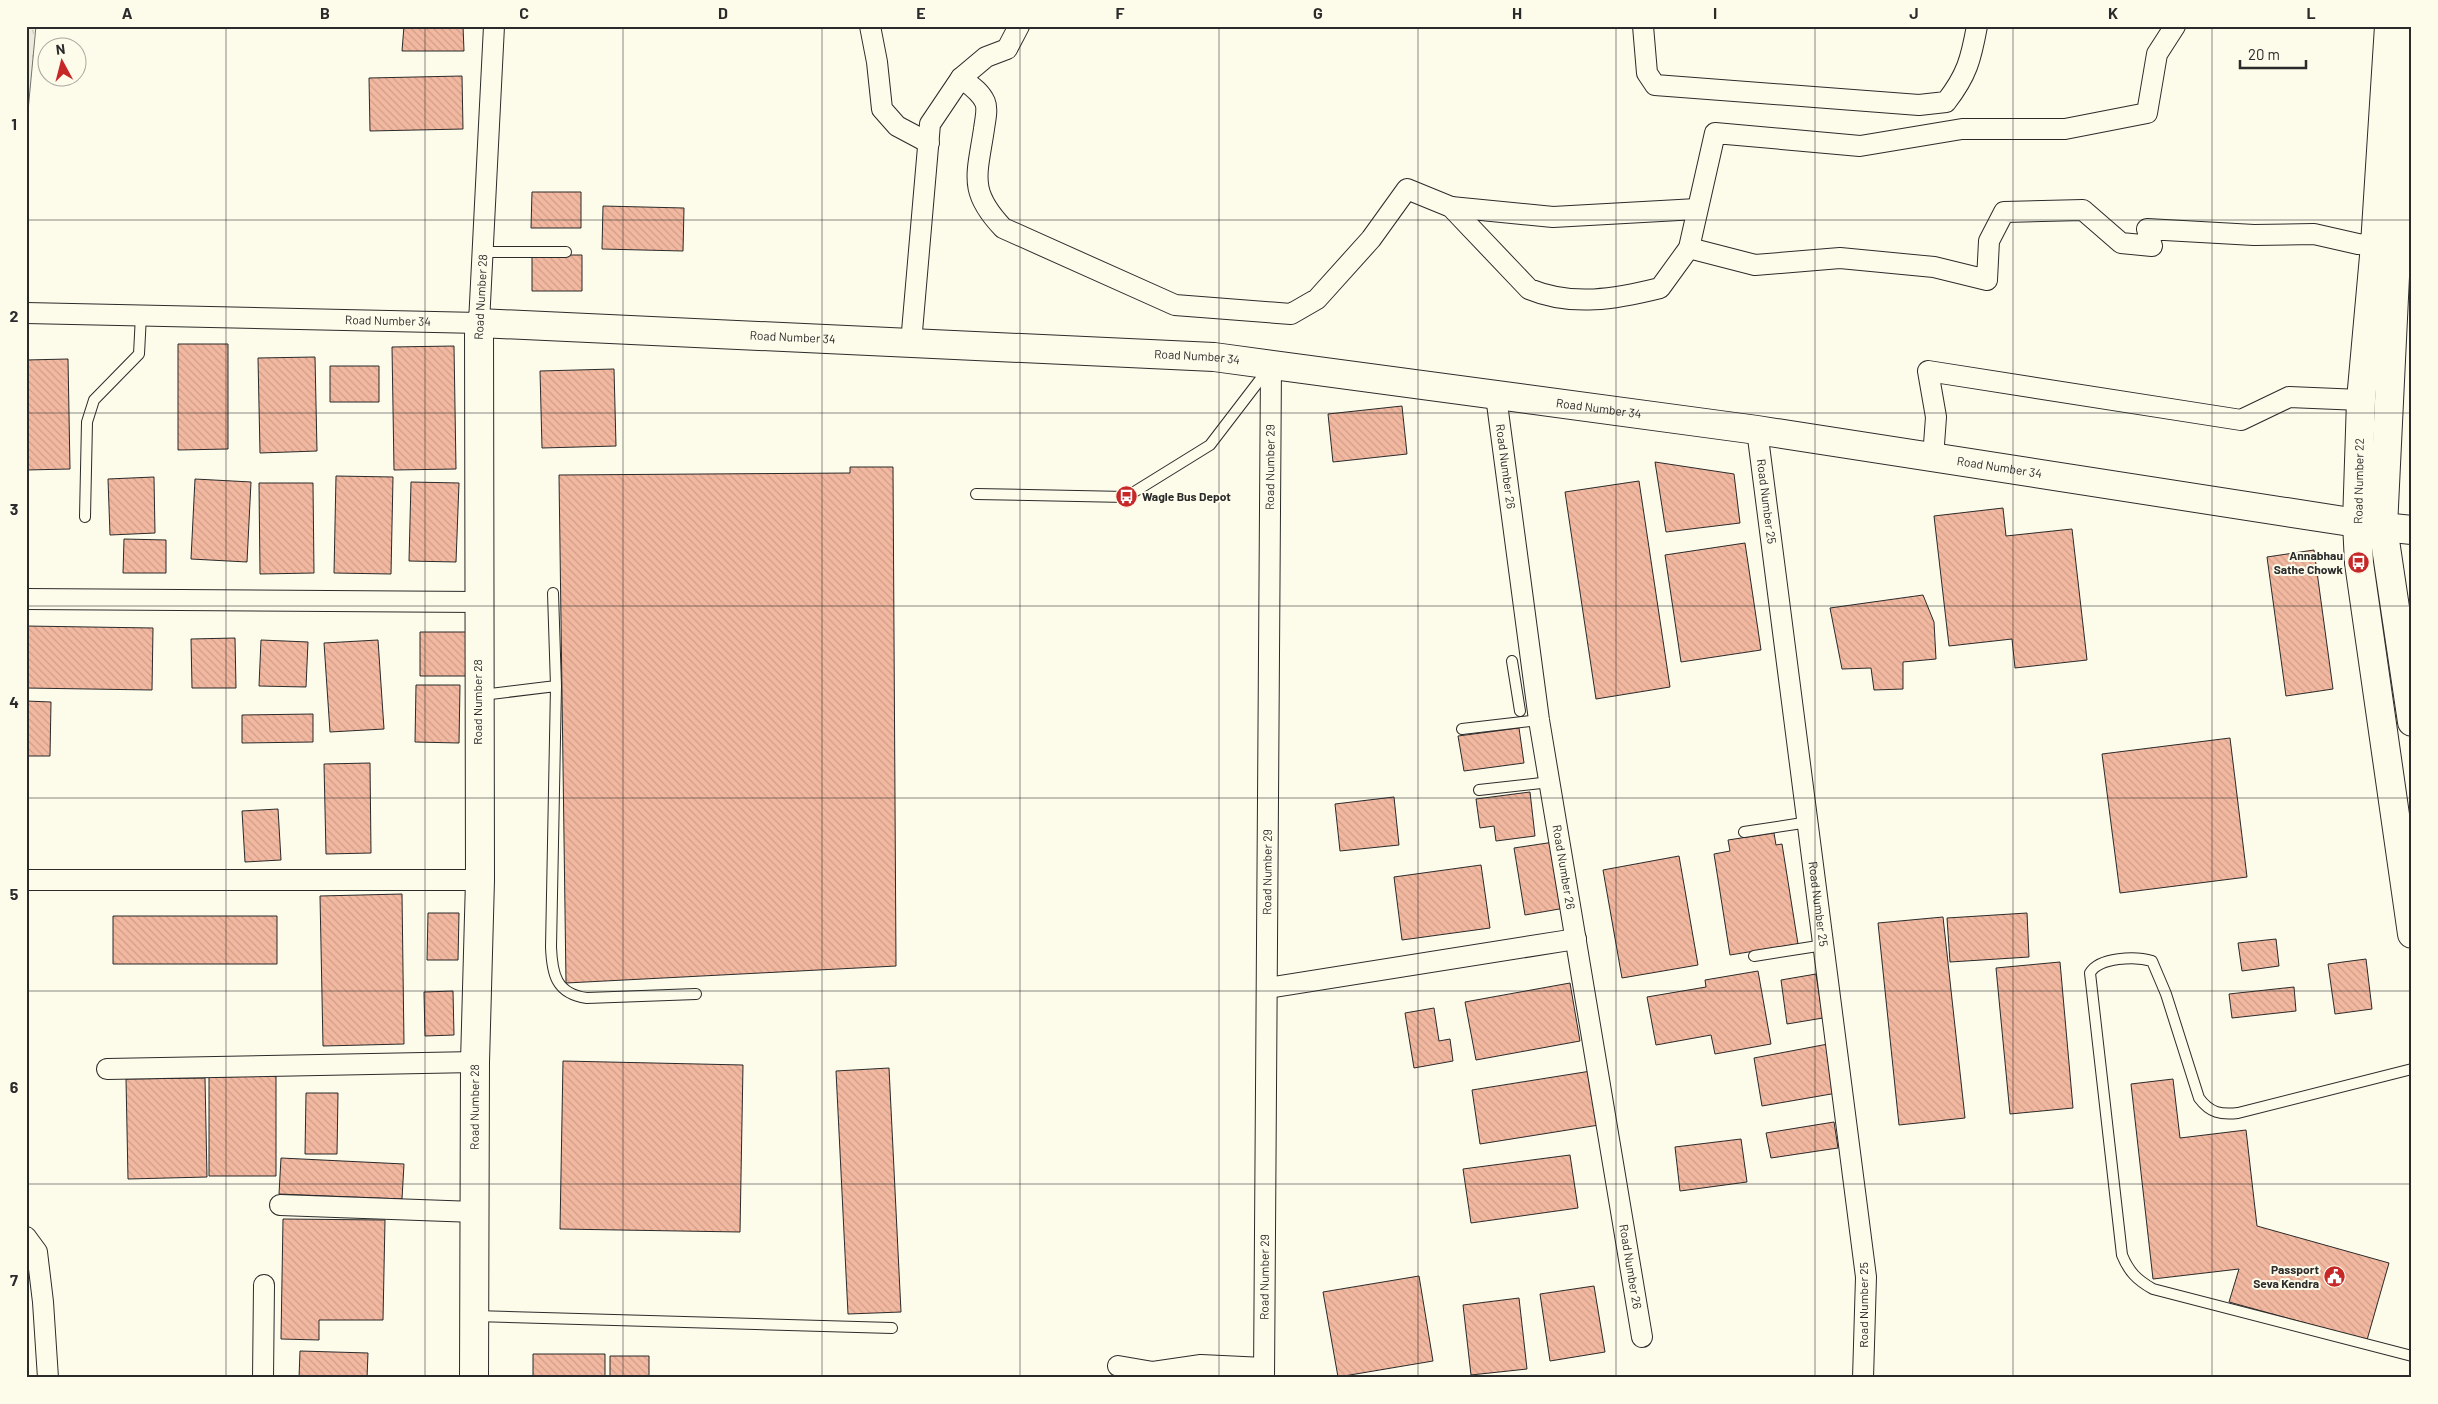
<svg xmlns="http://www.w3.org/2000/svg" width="2438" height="1404" font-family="Barlow,sans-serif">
<defs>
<pattern id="grass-tufts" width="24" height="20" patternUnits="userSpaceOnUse" patternTransform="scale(1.25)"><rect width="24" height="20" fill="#ecebdb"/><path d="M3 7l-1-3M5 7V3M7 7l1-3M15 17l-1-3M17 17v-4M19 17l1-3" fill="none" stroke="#cbcabc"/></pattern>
<pattern id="building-back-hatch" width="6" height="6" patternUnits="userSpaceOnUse" patternTransform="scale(1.25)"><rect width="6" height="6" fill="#f2b8a0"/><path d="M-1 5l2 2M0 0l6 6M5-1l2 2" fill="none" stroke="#d09e8a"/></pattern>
</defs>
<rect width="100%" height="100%" fill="#fdfbea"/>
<path fill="url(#grass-tufts)" stroke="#74746e" d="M 26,26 L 36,26 L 26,132 Z"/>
<path fill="url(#building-back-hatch)" stroke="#2b2b2b" d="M 404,26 L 463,26 L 464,51 L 402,51 Z
M 462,76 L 463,129 L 370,131 L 369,78 Z
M 532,192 L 581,192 L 581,228 L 531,228 Z
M 603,206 L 684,208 L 683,251 L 602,249 Z
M 532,255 L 582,255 L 582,291 L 532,291 Z
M 178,344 L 228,344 L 228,449 L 178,450 Z
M 454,346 L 456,469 L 394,470 L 392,347 Z
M 315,357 L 317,451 L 260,453 L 258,358 Z
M 68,359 L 70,469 L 26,470 L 26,360 Z
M 330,366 L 379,366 L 379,402 L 330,402 Z
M 614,369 L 616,446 L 542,448 L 540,371 Z
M 1402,406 L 1407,454 L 1333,462 L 1328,414 Z
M 1655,462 L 1734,474 L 1740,523 L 1666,532 Z
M 850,467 L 893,467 L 896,966 L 566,983 L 559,475 L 850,473 Z
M 336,476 L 393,477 L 391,574 L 334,573 Z
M 154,477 L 155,533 L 110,535 L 108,479 Z
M 195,479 L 251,482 L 247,562 L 191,559 Z
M 1639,481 L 1670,687 L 1596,699 L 1565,492 Z
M 411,482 L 459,483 L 456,562 L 409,561 Z
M 259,483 L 313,483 L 314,573 L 260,574 Z
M 2003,508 L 2006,536 L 2072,529 L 2087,660 L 2015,668 L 2012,639 L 1949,646 L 1934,516 Z
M 124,539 L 166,540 L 166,573 L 123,573 Z
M 1745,543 L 1761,650 L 1681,662 L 1665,555 Z
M 2314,550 L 2333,689 L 2286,696 L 2267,557 Z
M 1923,595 L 1934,622 L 1936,659 L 1903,662 L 1903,689 L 1874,690 L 1871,668 L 1842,669 L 1830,608 Z
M 26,626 L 153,628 L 152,690 L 26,688 Z
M 420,632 L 469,632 L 468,676 L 420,676 Z
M 235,638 L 236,688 L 192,688 L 191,639 Z
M 261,640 L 308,642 L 306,687 L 259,686 Z
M 378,640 L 384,729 L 330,732 L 324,643 Z
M 416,685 L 460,685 L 459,743 L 415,742 Z
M 26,701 L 51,702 L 50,756 L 26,756 Z
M 313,714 L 313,742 L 242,743 L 242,715 Z
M 1519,728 L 1524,763 L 1464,771 L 1458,736 Z
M 2230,738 L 2247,877 L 2120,893 L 2102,754 Z
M 370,763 L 371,853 L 326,854 L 324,764 Z
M 1530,792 L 1535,836 L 1496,841 L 1494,826 L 1480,828 L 1476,799 Z
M 1394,797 L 1399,845 L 1340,851 L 1335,804 Z
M 278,809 L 281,860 L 245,862 L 242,811 Z
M 1774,833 L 1776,845 L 1782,844 L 1798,944 L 1730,955 L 1714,854 L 1730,851 L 1728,840 Z
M 1554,842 L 1565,908 L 1525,915 L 1514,848 Z
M 1679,856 L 1698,965 L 1622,978 L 1603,870 Z
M 1481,865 L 1490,928 L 1402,940 L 1394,877 Z
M 402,894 L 404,1044 L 323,1046 L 320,896 Z
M 428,913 L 459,913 L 458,960 L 427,960 Z
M 2027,913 L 2029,957 L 1950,962 L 1947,918 Z
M 113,916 L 277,916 L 277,964 L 113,964 Z
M 1943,917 L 1965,1118 L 1899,1125 L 1878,923 Z
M 2276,939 L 2279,966 L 2242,971 L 2238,943 Z
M 2366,959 L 2372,1009 L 2335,1014 L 2328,964 Z
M 2060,962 L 2073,1108 L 2010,1114 L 1996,968 Z
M 1758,971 L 1771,1044 L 1715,1054 L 1711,1035 L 1656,1045 L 1647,997 L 1706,987 L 1705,980 Z
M 1816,974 L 1823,1018 L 1787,1024 L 1781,980 Z
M 1570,983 L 1580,1041 L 1476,1060 L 1465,1002 Z
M 2294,987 L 2296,1011 L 2232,1018 L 2229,994 Z
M 453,991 L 454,1035 L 425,1036 L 424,992 Z
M 1434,1008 L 1439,1041 L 1450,1039 L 1453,1061 L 1414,1068 L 1405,1013 Z
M 1828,1044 L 1837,1093 L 1762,1106 L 1754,1058 Z
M 563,1061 L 743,1065 L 740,1232 L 560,1229 Z
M 889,1068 L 901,1312 L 848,1314 L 836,1071 Z
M 1591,1071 L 1599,1125 L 1480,1144 L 1472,1090 Z
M 276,1076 L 276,1176 L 209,1176 L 209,1077 Z
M 205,1078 L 207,1177 L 128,1179 L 126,1079 Z
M 2173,1079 L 2180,1138 L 2246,1130 L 2257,1226 L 2389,1263 L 2367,1340 L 2229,1302 L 2239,1269 L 2153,1279 L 2131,1084 Z
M 306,1093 L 338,1093 L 337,1154 L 305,1154 Z
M 1834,1122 L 1838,1148 L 1771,1158 L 1766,1133 Z
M 1741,1139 L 1747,1182 L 1680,1191 L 1675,1147 Z
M 1570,1155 L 1578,1208 L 1471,1223 L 1463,1169 Z
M 281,1158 L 404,1164 L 402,1199 L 279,1194 Z
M 283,1219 L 385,1220 L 383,1320 L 319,1320 L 319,1340 L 281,1339 Z
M 1419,1276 L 1433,1361 L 1338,1377 L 1323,1292 Z
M 1594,1286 L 1605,1352 L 1550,1361 L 1540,1294 Z
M 1519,1298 L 1527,1369 L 1471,1375 L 1463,1305 Z
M 300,1351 L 368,1353 L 367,1378 L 299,1378 Z
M 533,1354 L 605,1354 L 605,1378 L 533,1378 Z
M 610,1356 L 649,1356 L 649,1378 L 610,1378 Z"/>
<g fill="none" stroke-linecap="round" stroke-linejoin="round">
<defs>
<path id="lane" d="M 483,252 L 566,252
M 976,494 L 1126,497 L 1210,445 L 1269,368
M 85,517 L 87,422 L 94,400 L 139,354 L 141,315
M 1512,661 L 1520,711
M 556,686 L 551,947 C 552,974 556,994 587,998 L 696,994
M 482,695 L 556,686 L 553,593
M 1462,729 L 1539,720
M 1479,790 L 1550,782
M 1744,832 L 1809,822
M 1754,956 L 1824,945
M 2412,1069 L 2238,1113 C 2221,1115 2210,1113 2199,1098 L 2166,994 L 2152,961 C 2136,956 2099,957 2090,973 L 2122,1255 C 2129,1272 2137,1280 2153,1289 L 2412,1356
M 475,1316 L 892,1328"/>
<g id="street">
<path d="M 870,26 L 877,62 L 882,109 L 897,126 L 929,143"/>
<path d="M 1643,26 L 1647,73 L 1655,85 L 1919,105 L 1946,102 C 1967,75 1971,59 1977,26"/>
<path d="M 961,78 C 970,85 980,91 985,102 C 988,109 985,121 984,129 C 977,176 968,191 1003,228 L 1175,305 L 1291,314 L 1317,299 L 1371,239 L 1407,189 L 1451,207 L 1529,289 C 1572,307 1616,299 1660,288 L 1689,248 L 1715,133 L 1860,146 L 1962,129 L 2065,129 L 2147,113 L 2157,54 L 2175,26"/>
<path d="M 1451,207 L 1553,217 L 1697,209"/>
<path d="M 1689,248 L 1755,265 L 1840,258 L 1934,267 L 1987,280 L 1989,241 L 2004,212 L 2083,210 L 2121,243 L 2152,246 L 2147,229 L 2254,235 L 2314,234 L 2358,244 L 2375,245"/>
<path id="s1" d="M 26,313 L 479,323 L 494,26"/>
<path d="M 911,343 L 930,124 L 961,78 L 986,57 L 1007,49 L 1019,26"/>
<path id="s2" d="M 1496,396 L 1539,720 L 1642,1337"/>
<path id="s3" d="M 1757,430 L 1866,1277 L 1863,1378"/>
<path d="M 1933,458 L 1936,417 L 1928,371 L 2241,420 L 2289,397 L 2361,400"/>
<path d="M 26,599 L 478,602"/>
<path d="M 26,880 L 480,880"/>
<path d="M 1267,988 L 1576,939"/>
<path d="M 107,1069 L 475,1062"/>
<path d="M 280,1205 L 475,1212"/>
<path d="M 26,1237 L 37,1252 L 43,1302 L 48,1378"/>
<path d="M 1118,1366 L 1153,1372 L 1201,1365 L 1264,1368"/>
<path d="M 263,1378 L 264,1285"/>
<path id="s4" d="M 1264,1378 L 1271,365"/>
</g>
<g id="secondary">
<path d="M 2389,26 L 2375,245 L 2361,400 L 2357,523 L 2359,563 L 2412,934"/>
<path d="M 2407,26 L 2383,527 L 2412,722"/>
<path d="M 2383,527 L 2412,530"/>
<path id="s5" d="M 474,1378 L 475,1062 L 480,880 L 479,323 L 1214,357 L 1757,430 L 2357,523"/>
</g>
</defs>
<use href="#lane" stroke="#2b2b2b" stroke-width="12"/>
<use href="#street" stroke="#2b2b2b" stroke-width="22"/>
<use href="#secondary" stroke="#2b2b2b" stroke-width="30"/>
<use href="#lane" stroke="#fdfbea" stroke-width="10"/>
<use href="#street" stroke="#fdfbea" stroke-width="20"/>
<use href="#secondary" stroke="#fdfbea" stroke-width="28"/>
</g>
<path fill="none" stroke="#2b2b2b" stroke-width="1" stroke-opacity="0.55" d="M 226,26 L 226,1378M 425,26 L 425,1378M 623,26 L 623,1378M 822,26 L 822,1378M 1020,26 L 1020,1378M 1219,26 L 1219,1378M 1418,26 L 1418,1378M 1616,26 L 1616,1378M 1815,26 L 1815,1378M 2013,26 L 2013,1378M 2212,26 L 2212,1378M 26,220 L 2412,220M 26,413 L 2412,413M 26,606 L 2412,606M 26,798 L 2412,798M 26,991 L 2412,991M 26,1184 L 2412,1184"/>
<defs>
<symbol id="bus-disc" viewBox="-11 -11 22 22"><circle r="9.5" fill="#c62828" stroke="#fdfbea"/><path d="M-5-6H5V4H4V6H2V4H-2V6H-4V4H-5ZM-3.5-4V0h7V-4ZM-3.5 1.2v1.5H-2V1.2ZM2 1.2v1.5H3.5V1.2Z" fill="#fff"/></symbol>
<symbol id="civic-disc" viewBox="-11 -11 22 22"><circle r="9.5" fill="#c62828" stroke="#fdfbea"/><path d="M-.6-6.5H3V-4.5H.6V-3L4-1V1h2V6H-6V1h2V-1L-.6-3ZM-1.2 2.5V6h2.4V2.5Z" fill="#fff"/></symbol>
</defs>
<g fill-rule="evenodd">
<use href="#bus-disc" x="1114" y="484" width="25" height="25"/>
<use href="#bus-disc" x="2346" y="550" width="25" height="25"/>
<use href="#civic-disc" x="2322" y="1264" width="25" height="25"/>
</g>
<g text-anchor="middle" stroke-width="4" stroke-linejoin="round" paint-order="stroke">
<g font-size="12" fill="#2b2b2b" stroke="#fdfbea">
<text transform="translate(481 297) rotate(-87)" y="4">Road Number 28</text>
<text dy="4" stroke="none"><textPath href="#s1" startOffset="362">Road Number 34</textPath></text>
<text dy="4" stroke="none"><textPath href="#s5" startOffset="1369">Road Number 34</textPath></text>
<text dy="4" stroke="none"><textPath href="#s5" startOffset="1774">Road Number 34</textPath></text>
<text dy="4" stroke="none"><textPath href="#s5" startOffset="2179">Road Number 34</textPath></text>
<text dy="4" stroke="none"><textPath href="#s4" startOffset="911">Road Number 29</textPath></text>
<text dy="4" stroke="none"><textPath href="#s2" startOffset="71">Road Number 26</textPath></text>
<text dy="4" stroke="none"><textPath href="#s5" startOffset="2584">Road Number 34</textPath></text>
<text transform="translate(2359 481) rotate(-89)" y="4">Road Number 22</text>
<text dy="4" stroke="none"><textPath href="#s3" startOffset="72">Road Number 25</textPath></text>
<text transform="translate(478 702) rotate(-90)" y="4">Road Number 28</text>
<text dy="4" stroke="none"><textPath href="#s2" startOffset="476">Road Number 26</textPath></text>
<text dy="4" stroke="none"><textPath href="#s4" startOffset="506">Road Number 29</textPath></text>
<text dy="4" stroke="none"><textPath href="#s3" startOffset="478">Road Number 25</textPath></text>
<text dy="4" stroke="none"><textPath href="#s5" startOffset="271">Road Number 28</textPath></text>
<text dy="4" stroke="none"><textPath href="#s2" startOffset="881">Road Number 26</textPath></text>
<text dy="4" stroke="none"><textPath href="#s4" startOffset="101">Road Number 29</textPath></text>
<text transform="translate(1864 1305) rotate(-90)" y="4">Road Number 25</text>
</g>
<g font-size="12" font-weight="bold" fill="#2b2b2b" stroke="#fdfbea" text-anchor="end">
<text x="1142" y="501" text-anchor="start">Wagle Bus Depot</text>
<text x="2343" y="560">Annabhau<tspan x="2343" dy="14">Sathe Chowk</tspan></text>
<text x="2319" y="1274">Passport<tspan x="2319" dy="14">Seva Kendra</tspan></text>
</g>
</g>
<rect width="2438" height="1404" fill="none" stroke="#fdfbea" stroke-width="55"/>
<g transform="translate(62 62) rotate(353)"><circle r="24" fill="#fdfbea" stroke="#a9a89e"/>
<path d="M0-4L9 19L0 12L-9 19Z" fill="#c62828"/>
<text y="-8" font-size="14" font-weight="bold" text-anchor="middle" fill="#2b2b2b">N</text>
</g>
<path d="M2240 60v8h66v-8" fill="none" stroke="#2b2b2b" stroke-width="2.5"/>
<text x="2248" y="60" font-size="15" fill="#2b2b2b" stroke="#fdfbea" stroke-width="4" paint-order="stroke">20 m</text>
<rect x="28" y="28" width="2382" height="1348" fill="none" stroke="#2b2b2b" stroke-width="2"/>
<g font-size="16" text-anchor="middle" font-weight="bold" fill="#2b2b2b">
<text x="127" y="19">A</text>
<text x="325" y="19">B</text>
<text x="524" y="19">C</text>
<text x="723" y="19">D</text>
<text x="921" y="19">E</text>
<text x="1120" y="19">F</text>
<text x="1318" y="19">G</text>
<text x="1517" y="19">H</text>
<text x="1715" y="19">I</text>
<text x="1914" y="19">J</text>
<text x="2113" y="19">K</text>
<text x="2311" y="19">L</text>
<text x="14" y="130">1</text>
<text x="14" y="322">2</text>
<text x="14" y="515">3</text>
<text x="14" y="708">4</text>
<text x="14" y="900">5</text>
<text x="14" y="1093">6</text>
<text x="14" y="1286">7</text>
</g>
</svg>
